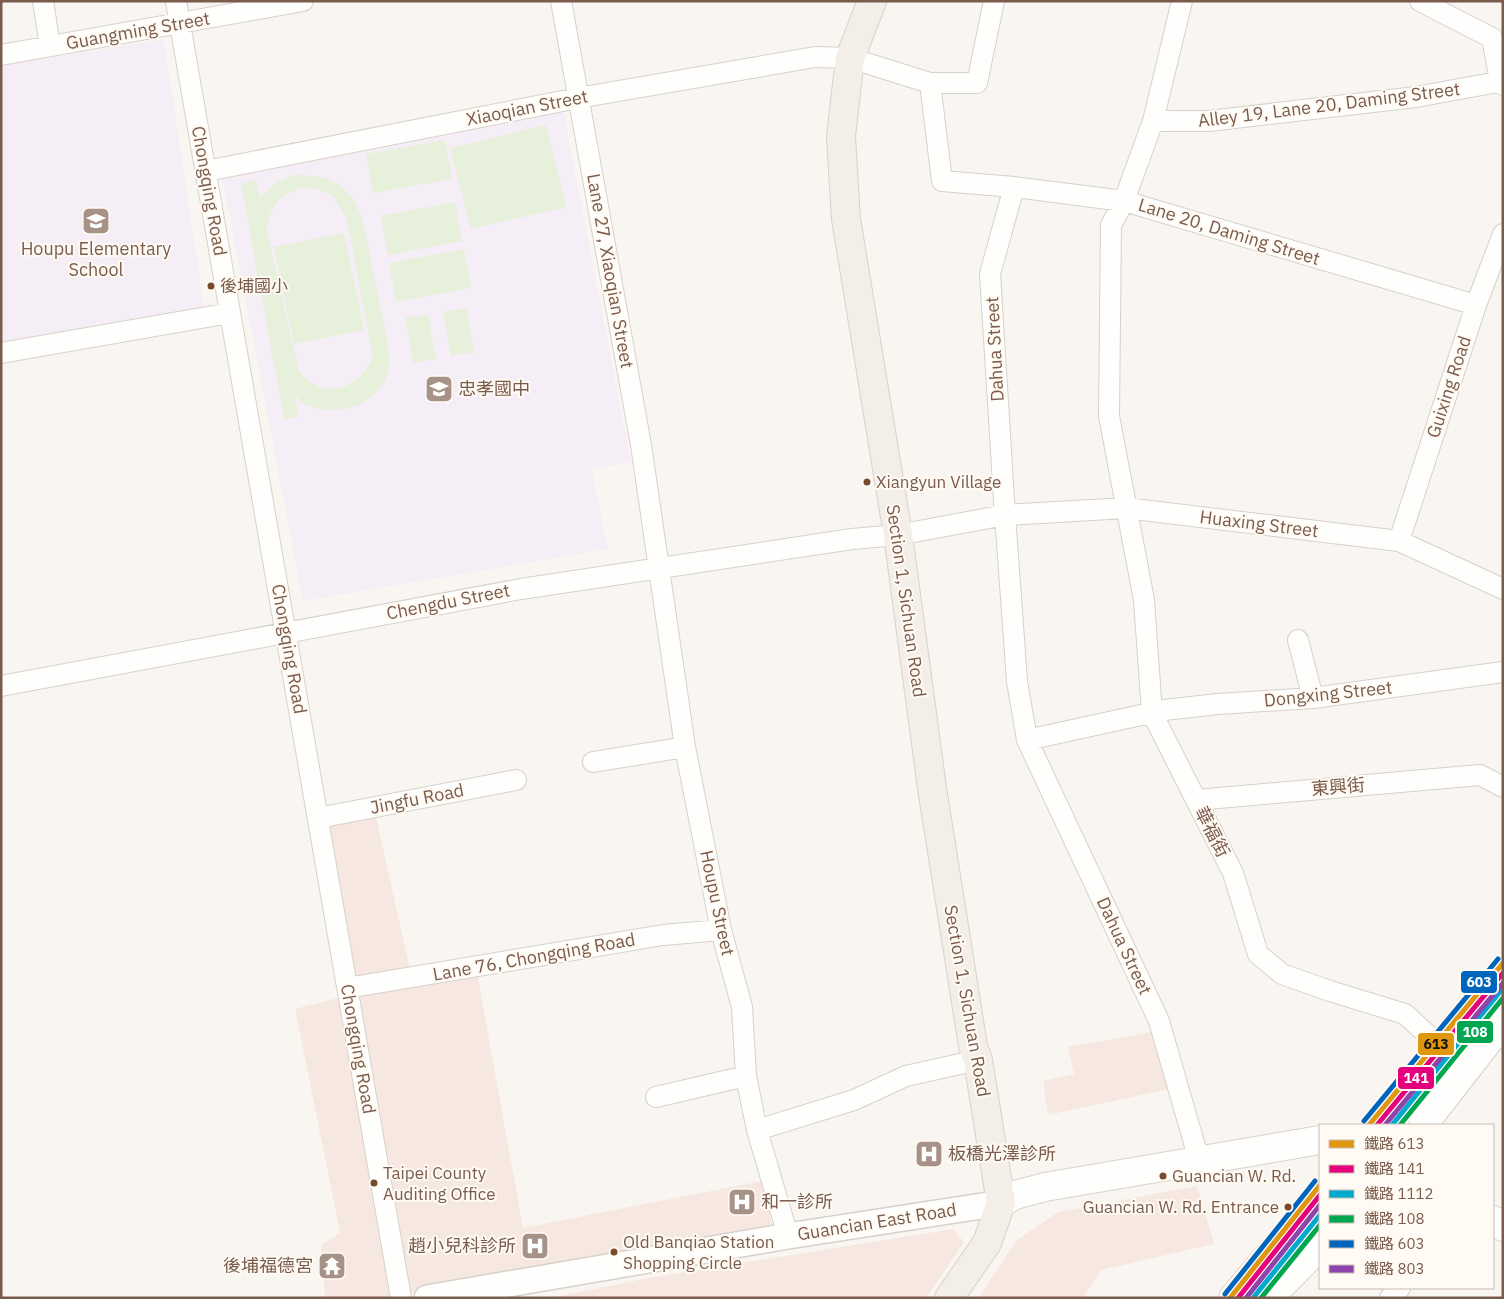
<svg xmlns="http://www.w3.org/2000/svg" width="1504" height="1299" font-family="'IBM Plex Sans','Noto Sans TC',sans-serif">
<rect width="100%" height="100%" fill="#f9f5f0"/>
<path fill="#f6e8e1" d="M 376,817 L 413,983 L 477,973 L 523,1228 L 766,1180 L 772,1231 L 409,1293 L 328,825 Z
M 342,997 L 396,1295 L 383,1298 L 325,1298 L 321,1245 L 340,1233 L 295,1009 Z
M 1152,1032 L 1170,1089 L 1048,1115 L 1043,1081 L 1074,1074 L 1068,1047 Z
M 1197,1186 L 1214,1244 L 1101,1270 L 1083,1298 L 978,1298 L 1017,1240 L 1058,1212 Z
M 953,1229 L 964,1242 L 926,1298 L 550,1298 L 648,1278 Z"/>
<path fill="#f6eef6" d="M 164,39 L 204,307 L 1,342 L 1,66 Z
M 563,110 L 631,462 L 592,469 L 608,549 L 303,601 L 222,177 Z"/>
<path fill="#e7f0db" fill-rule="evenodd" d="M 546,125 L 566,207 L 471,229 L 450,148 Z
M 445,140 L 452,179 L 373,193 L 366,154 Z
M 296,175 C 331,175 349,185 362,218 C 369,250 375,283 382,315 C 385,332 391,351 389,368 C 386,386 368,403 351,407 C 332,412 317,410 300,402 L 295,394 L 298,417 L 284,419 L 241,184 L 256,180 L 260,198 C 272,184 279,180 296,175 ZM 301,188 L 318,189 L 333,196 L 347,220 L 373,358 C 361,382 337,398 311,383 C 307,380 303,375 299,372 L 267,231 C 269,208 279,195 301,188 Z
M 455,202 L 462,241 L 388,255 L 381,216 Z
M 344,233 L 364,330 L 294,344 L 274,247 Z
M 464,249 L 471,288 L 396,302 L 389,263 Z
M 466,308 L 474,352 L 451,356 L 443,312 Z
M 428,314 L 436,359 L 413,363 L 405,318 Z"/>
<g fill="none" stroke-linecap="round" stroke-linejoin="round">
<defs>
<path id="minor" d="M 43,1 L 50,46
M 176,1 L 401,1298
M 561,1 L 641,445 L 685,747 L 721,930 L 742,1007 L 746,1076 L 757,1130 L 788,1236
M 1182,1 L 1153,121 L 1124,201 L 1476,305
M 1420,1 L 1492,38 L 1500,81 L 1503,85
M 1,55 L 303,1
M 930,83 L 977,83 L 994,1
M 1153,121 L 1209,121 L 1416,97 L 1503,81
M 206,171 L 578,98 L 815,57 L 850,58 L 930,83 L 942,181 L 1014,187
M 1,353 L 230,313
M 1399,541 L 1476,305 L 1503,234
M 1298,640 L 1313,698
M 1,686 L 521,589 L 852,539 L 898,535 L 1005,515 L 1126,508 L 1399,541 L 1503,589
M 1027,740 L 1164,710 L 1218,704 L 1313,698 L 1503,672
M 593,762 L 685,747
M 1196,800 L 1480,775 L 1503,787
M 318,818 L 516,780
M 347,988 L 663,935 L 721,930
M 656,1097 L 746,1076
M 757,1130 L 854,1100 L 906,1076 L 978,1060
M 1199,1160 L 1159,1021 L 1027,740 L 1017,681 L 1005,515 L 990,274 L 1014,187 L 1124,201 L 1111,225 L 1109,416 L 1144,600 L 1152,713 L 1233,873 L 1258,954 L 1282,974 L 1330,991 L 1405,1014 L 1433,1040 L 1444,1045
M 1390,1298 L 1400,1288"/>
<path id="tertiary" d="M 427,1298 L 788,1236 L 1001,1203"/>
<path id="secondary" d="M 1377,1125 L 1503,974
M 1423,1125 L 1503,1022
M 1001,1203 L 1015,1195 L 1045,1187 L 1320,1140
M 1493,1220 L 1503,1227
M 1233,1298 L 1320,1194
M 1269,1298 L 1320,1246"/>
<path id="primary" d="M 872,1 L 850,58 L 841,136 L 846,219 L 898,535 L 932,788 L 973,1046 L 978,1060 L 1001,1203 L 987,1243 L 949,1298"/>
</defs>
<use href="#minor" stroke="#d7d1cb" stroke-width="22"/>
<use href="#tertiary" stroke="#d7d1cb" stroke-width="28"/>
<use href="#secondary" stroke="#d9d2cb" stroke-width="30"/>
<use href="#primary" stroke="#dad1cc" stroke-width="30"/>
<use href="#minor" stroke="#fefefd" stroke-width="20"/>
<use href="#tertiary" stroke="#fefefd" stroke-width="25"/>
<use href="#secondary" stroke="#fefefd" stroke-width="28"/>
<use href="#primary" stroke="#f3eee8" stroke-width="28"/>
<defs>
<path id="rail-1" d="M 1369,1125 L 1503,963
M 1230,1298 L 1320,1185"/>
<path id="rail-2" d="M 1377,1125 L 1503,973
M 1238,1298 L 1320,1195"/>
<path id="rail-3" d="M 1392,1125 L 1503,988
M 1253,1298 L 1320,1215"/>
<path id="rail-4" d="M 1400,1125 L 1503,998
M 1261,1298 L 1320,1225"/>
<path id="rail-5" d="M 1364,1121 L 1498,959
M 1225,1294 L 1315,1181"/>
<path id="rail-6" d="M 1385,1125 L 1503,983
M 1246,1298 L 1320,1205"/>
</defs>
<use href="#rail-1" stroke="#fffaf3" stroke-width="9"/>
<use href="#rail-2" stroke="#fffaf3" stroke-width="9"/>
<use href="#rail-3" stroke="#fffaf3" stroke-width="9"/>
<use href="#rail-4" stroke="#fffaf3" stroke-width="9"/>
<use href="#rail-5" stroke="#fffaf3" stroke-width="9"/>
<use href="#rail-6" stroke="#fffaf3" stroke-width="9"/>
<use href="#rail-1" stroke="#de970f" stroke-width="5"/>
<use href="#rail-2" stroke="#e5007d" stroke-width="5"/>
<use href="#rail-3" stroke="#00a9ce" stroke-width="5"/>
<use href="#rail-4" stroke="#00a651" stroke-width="5"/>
<use href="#rail-5" stroke="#0065bd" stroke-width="5"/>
<use href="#rail-6" stroke="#8e44ad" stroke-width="5"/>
</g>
<defs>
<symbol id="school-square" viewBox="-11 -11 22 22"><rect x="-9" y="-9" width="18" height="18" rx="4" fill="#a69286" stroke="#fffaf3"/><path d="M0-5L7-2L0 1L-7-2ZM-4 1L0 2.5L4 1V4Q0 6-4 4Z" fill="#fff"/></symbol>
<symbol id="hospital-square" viewBox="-11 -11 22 22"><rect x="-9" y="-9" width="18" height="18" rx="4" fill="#a69286" stroke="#fffaf3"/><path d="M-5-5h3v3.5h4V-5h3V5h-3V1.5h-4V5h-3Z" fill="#fff"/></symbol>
<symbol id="temple-square" viewBox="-11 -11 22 22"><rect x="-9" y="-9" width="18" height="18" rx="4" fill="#a69286" stroke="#fffaf3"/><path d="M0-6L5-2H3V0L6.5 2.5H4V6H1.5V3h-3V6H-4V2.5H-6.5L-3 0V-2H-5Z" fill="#fff"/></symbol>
</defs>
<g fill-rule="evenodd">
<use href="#school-square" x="80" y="205" width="32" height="32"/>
<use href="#school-square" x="423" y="373" width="32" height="32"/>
<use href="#hospital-square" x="913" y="1138" width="32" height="32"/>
<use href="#hospital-square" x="726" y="1186" width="32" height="32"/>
<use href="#hospital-square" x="519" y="1230" width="32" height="32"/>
<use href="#temple-square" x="316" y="1250" width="32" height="32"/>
</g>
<g fill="#7a4b2a" stroke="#fffaf3" stroke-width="2">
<circle cx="211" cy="286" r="4.5"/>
<circle cx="867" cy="482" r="4.5"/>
<circle cx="1163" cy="1176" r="4.5"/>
<circle cx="374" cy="1183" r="4.5"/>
<circle cx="1288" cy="1207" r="4.5"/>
<circle cx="614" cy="1252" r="4.5"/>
</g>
<g text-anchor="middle" stroke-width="4" stroke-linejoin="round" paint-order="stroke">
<g font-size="17" fill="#7a5c4d" stroke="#fffaf3" text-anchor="start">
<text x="220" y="292">後埔國小</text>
<text x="876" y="488">Xiangyun Village</text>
<text x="383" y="1179">Taipei County<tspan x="383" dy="21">Auditing Office</tspan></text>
<text x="1172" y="1182">Guancian W. Rd.</text>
<text x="1279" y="1213" text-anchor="end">Guancian W. Rd. Entrance</text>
<text x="623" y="1248">Old Banqiao Station<tspan x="623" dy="21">Shopping Circle</tspan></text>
</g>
<g font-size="18" fill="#7a5c4d" stroke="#fffaf3">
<text transform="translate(138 31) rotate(-10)" y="6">Guangming Street</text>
<text transform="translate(1329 105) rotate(-7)" y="6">Alley 19, Lane 20, Daming Street</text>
<text transform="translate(527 108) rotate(-11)" y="6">Xiaoqian Street</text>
<text transform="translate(209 191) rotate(80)" y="6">Chongqing Road</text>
<text transform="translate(1229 232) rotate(17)" y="6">Lane 20, Daming Street</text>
<text transform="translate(610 271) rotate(80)" y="6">Lane 27, Xiaoqian Street</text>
<text transform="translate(995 349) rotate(-93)" y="6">Dahua Street</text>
<text transform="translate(1449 387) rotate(-72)" y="6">Guixing Road</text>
<text transform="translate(1259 524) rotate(7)" y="6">Huaxing Street</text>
<text transform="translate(906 601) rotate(82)" y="6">Section 1, Sichuan Road</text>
<text transform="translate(448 602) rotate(-11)" y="6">Chengdu Street</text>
<text transform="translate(289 649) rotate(80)" y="6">Chongqing Road</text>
<text transform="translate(1328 694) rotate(-6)" y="6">Dongxing Street</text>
<text transform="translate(1338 787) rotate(-5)" y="6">東興街</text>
<text transform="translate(417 799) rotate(-11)" y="6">Jingfu Road</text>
<text transform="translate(1212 832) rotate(63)" y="6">華福街</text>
<text transform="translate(717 903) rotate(78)" y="6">Houpu Street</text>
<text transform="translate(1124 946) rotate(65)" y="6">Dahua Street</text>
<text transform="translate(534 957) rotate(-10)" y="6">Lane 76, Chongqing Road</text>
<text transform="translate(967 1001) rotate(80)" y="6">Section 1, Sichuan Road</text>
<text transform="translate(358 1049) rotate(80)" y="6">Chongqing Road</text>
<text transform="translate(877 1222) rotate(-9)" y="6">Guancian East Road</text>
</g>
<g font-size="18" fill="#7a5c4d" stroke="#fffaf3" text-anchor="start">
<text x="96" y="255" text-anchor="middle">Houpu Elementary<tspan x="96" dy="21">School</tspan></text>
<text x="458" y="395">忠孝國中</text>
<text x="948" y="1160">板橋光澤診所</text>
<text x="761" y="1208">和一診所</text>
<text x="516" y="1252" text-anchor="end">趙小兒科診所</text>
<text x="313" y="1272" text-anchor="end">後埔福德宮</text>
</g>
</g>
<g stroke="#fffaf3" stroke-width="2">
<rect x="1460" y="970" width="38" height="24" rx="5" fill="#0065bd"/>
<rect x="1456" y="1020" width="38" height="24" rx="5" fill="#00a651"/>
<rect x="1417" y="1032" width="38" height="24" rx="5" fill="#de970f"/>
<rect x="1397" y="1066" width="38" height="24" rx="5" fill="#e5007d"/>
</g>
<g font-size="14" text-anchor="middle" font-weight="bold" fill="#fff">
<text x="1479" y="987">603</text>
<text x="1475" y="1037">108</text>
<text x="1416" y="1083">141</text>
</g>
<g font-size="14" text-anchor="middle" font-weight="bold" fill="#111">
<text x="1436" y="1049">613</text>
</g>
<rect width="1504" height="1299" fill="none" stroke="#7a5c4d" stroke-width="5"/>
<rect x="1319" y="1124" width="175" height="165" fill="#fffaf3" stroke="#cabbb1"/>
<rect x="1329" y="1140" width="25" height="8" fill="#de970f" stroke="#cabbb1"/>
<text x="1364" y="1149" font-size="15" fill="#7a5c4d">鐵路 613</text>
<rect x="1329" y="1165" width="25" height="8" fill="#e5007d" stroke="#cabbb1"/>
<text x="1364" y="1174" font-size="15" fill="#7a5c4d">鐵路 141</text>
<rect x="1329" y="1190" width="25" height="8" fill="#00a9ce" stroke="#cabbb1"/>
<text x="1364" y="1199" font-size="15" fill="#7a5c4d">鐵路 1112</text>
<rect x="1329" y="1215" width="25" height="8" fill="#00a651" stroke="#cabbb1"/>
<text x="1364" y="1224" font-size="15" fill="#7a5c4d">鐵路 108</text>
<rect x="1329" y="1240" width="25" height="8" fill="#0065bd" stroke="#cabbb1"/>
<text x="1364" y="1249" font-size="15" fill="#7a5c4d">鐵路 603</text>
<rect x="1329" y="1265" width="25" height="8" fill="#8e44ad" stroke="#cabbb1"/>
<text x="1364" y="1274" font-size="15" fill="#7a5c4d">鐵路 803</text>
</svg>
